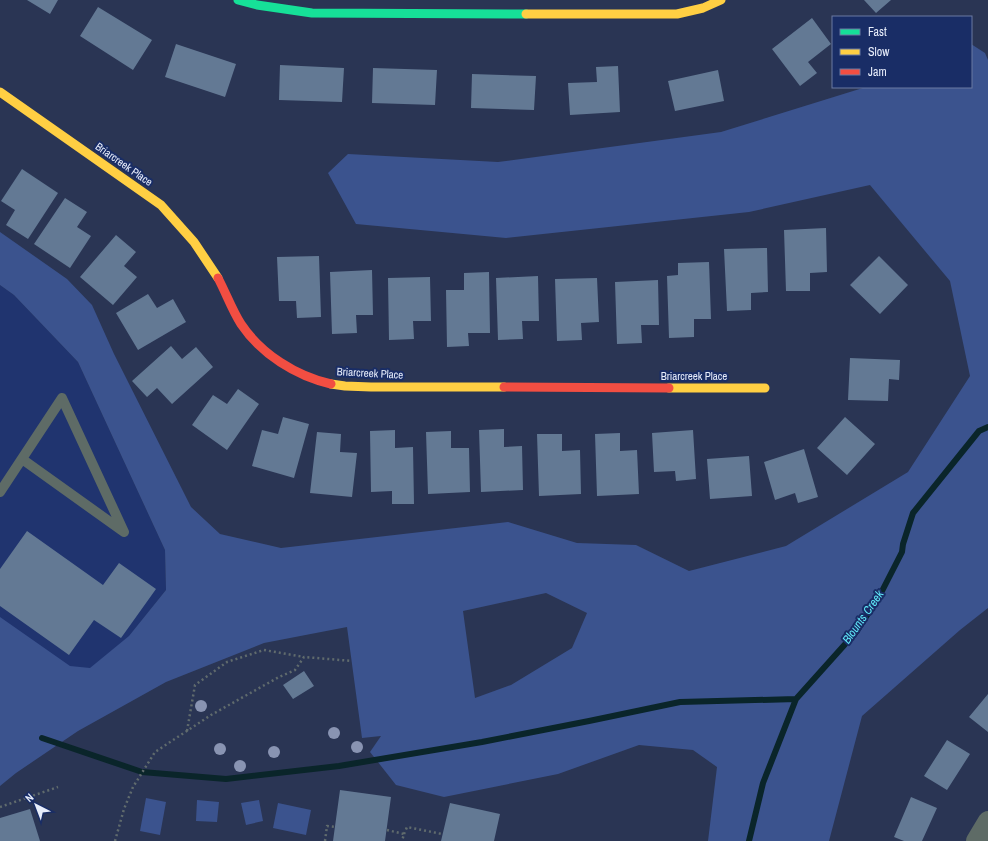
<svg xmlns="http://www.w3.org/2000/svg" width="988" height="841" font-family="'Archivo Narrow',sans-serif">
<rect width="100%" height="100%" fill="#2a3554"/>
<path fill="#20346f" d="M 0,285 L 14,295 L 78,362 L 165,550 L 166,590 L 89,687 L 0,761 Z"/>
<path fill="#3b538e" fill-rule="evenodd" d="M 971,44 L 985,53 L 988,60 L 988,608 L 960,630 L 862,716 L 829,841 L 708,841 L 717,767 L 693,750 L 639,745 L 558,774 L 444,797 L 396,785 L 370,752 L 381,736 L 362,738 L 347,627 L 264,643 L 166,682 L 78,731 L 16,773 L 0,786 L 0,617 L 70,666 L 90,668 L 129,636 L 166,590 L 165,550 L 78,362 L 14,295 L 0,285 L 0,232 L 67,279 L 92,305 L 114,354 L 191,507 L 220,534 L 281,548 L 508,522 L 577,543 L 636,545 L 689,571 L 786,546 L 908,472 L 970,376 L 950,281 L 870,185 L 749,212 L 506,238 L 356,224 L 328,173 L 348,154 L 498,162 L 721,132 L 866,87 L 971,87 ZM 546,593 L 587,613 L 572,648 L 511,685 L 475,698 L 463,611 Z
M 146,798 L 166,802 L 160,835 L 140,831 Z
M 197,800 L 219,802 L 217,822 L 196,821 Z
M 259,800 L 263,821 L 246,825 L 241,803 Z
M 278,803 L 311,810 L 306,835 L 273,828 Z"/>
<g fill="none" stroke-linecap="round" stroke-linejoin="round">
<path stroke="#0a252a" stroke-width="6" d="M 42,738 L 142,772 L 226,779 L 339,766 L 482,742 L 589,721 L 680,702 L 796,699
M 749,841 L 763,783 L 796,699 L 856,632 L 880,595 L 902,552 L 903,544 L 913,513 L 979,431 L 988,427"/>
</g>
<path fill="#637994" d="M 27,0 L 58,0 L 50,14 Z
M 864,0 L 891,0 L 876,13 Z
M 98,7 L 152,40 L 133,70 L 80,36 Z
M 812,18 L 831,44 L 808,62 L 817,73 L 800,86 L 772,49 Z
M 176,44 L 236,64 L 225,97 L 165,77 Z
M 280,65 L 344,68 L 342,102 L 279,100 Z
M 618,66 L 620,112 L 570,115 L 568,83 L 597,82 L 596,67 Z
M 373,68 L 437,70 L 435,105 L 372,103 Z
M 718,70 L 724,101 L 675,111 L 668,81 Z
M 472,74 L 536,76 L 534,110 L 471,108 Z
M 22,169 L 58,193 L 28,239 L 6,225 L 15,210 L 1,201 Z
M 65,198 L 87,212 L 77,227 L 91,236 L 70,268 L 34,244 Z
M 826,228 L 827,272 L 810,273 L 810,291 L 786,291 L 784,230 Z
M 116,235 L 136,252 L 124,266 L 137,277 L 113,305 L 80,277 Z
M 767,248 L 768,292 L 751,293 L 751,310 L 727,311 L 724,249 Z
M 319,256 L 321,317 L 297,318 L 296,301 L 279,301 L 277,257 Z
M 879,256 L 908,285 L 880,314 L 850,285 Z
M 709,262 L 711,319 L 694,319 L 694,337 L 669,338 L 667,276 L 678,275 L 678,263 Z
M 372,270 L 373,315 L 356,315 L 357,333 L 332,334 L 330,272 Z
M 489,272 L 490,333 L 468,333 L 469,346 L 447,347 L 446,290 L 464,290 L 464,273 Z
M 538,276 L 539,321 L 522,321 L 523,339 L 498,340 L 496,278 Z
M 430,277 L 431,321 L 413,321 L 414,339 L 389,340 L 388,278 Z
M 597,278 L 599,322 L 581,323 L 582,340 L 557,341 L 555,279 Z
M 658,280 L 659,325 L 641,325 L 642,343 L 617,344 L 615,282 Z
M 148,294 L 157,308 L 173,299 L 186,322 L 138,350 L 116,313 Z
M 171,346 L 182,359 L 196,347 L 213,367 L 172,404 L 157,388 L 147,397 L 132,381 Z
M 850,358 L 900,360 L 899,380 L 889,379 L 888,401 L 848,400 Z
M 238,389 L 259,404 L 227,450 L 192,425 L 213,395 L 227,404 Z
M 283,417 L 309,424 L 294,478 L 252,466 L 262,430 L 278,434 Z
M 845,417 L 875,444 L 847,475 L 817,448 Z
M 504,429 L 504,447 L 522,446 L 523,490 L 481,492 L 479,430 Z
M 395,430 L 395,448 L 413,447 L 414,504 L 392,504 L 392,491 L 371,492 L 370,431 Z
M 693,430 L 696,479 L 676,481 L 675,471 L 654,472 L 652,433 Z
M 451,431 L 451,448 L 469,448 L 470,492 L 428,494 L 426,432 Z
M 317,432 L 341,434 L 340,452 L 357,453 L 352,497 L 310,493 Z
M 620,433 L 620,451 L 637,450 L 639,494 L 597,496 L 595,434 Z
M 537,434 L 562,434 L 562,451 L 580,450 L 581,494 L 539,496 Z
M 804,449 L 818,497 L 798,503 L 795,493 L 775,500 L 764,462 Z
M 749,456 L 752,496 L 710,499 L 707,459 Z
M 27,531 L 103,585 L 119,563 L 156,589 L 121,638 L 94,620 L 69,655 L 0,606 L 0,569 Z
M 304,671 L 314,686 L 293,699 L 283,685 Z
M 988,694 L 988,732 L 969,717 Z
M 947,740 L 970,754 L 947,790 L 924,776 Z
M 340,790 L 391,797 L 385,841 L 333,841 Z
M 911,797 L 937,808 L 922,841 L 904,841 L 894,837 Z
M 450,803 L 500,814 L 494,841 L 441,841 Z
M 30,809 L 40,841 L 0,841 L 0,818 Z"/>
<g fill="none" stroke-linecap="round" stroke-linejoin="round">
<path stroke="#606b6d" stroke-width="2.5" stroke-dasharray="2 3" stroke-linecap="butt" d="M 187,731 L 195,685 L 227,662 L 264,650 L 304,657
M 0,807 L 58,787
M 387,830 L 404,834 L 402,841
M 404,834 L 407,827 L 442,834
M 115,841 L 124,809 L 133,787 L 155,752 L 211,715 L 279,677 L 295,670 L 304,657 L 352,661
M 325,841 L 327,826 L 335,827"/>
<path stroke="#5e6b66" stroke-width="10" d="M 0,492 L 62,398 L 124,532 L 22,459"/>
<path stroke="#5e6b66" stroke-width="20" d="M 976,841 L 988,821"/>
<path stroke="#16e098" stroke-width="9" d="M 238,0 L 257,5 L 312,13 L 526,14"/>
<path stroke="#ffcf43" stroke-width="9" d="M 526,14 L 677,14 L 703,8 L 721,0
M 0,92 L 161,205 L 194,242 L 218,278
M 331,384 L 345,386 L 371,387 L 504,387
M 669,388 L 765,388"/>
<path stroke="#f24e42" stroke-width="9" d="M 218,278 C 226,293 232,310 241,324 C 261,354 296,376 331,384
M 504,387 L 669,388"/>
</g>
<g fill="#8994b2">
<circle cx="201" cy="706" r="6"/>
<circle cx="334" cy="733" r="6"/>
<circle cx="357" cy="747" r="6"/>
<circle cx="220" cy="749" r="6"/>
<circle cx="274" cy="752" r="6"/>
<circle cx="240" cy="766" r="6"/>
</g>
<g text-anchor="middle" stroke-width="4" stroke-linejoin="round" paint-order="stroke">
<g font-size="11" fill="#e7edfb" stroke="#192d66">
<text transform="translate(124 164) rotate(35)" y="4">Briarcreek Place</text>
<text transform="translate(370 373) rotate(3)" y="4">Briarcreek Place</text>
<text x="694" y="380">Briarcreek Place</text>
</g>
<g font-size="12" font-style="italic" fill="#5fe8f8" stroke="#192d66">
<text transform="translate(863 617) rotate(-55)" y="4">Blounts Creek</text>
</g>
</g>
<rect x="832" y="16" width="140" height="72" fill="#192d66" stroke="#6b7aa2"/>
<rect x="840" y="29" width="20" height="6" fill="#16e098" stroke="#6b7aa2"/>
<text x="868" y="36" font-size="12" fill="#e7edfb">Fast</text>
<rect x="840" y="49" width="20" height="6" fill="#ffcf43" stroke="#6b7aa2"/>
<text x="868" y="56" font-size="12" fill="#e7edfb">Slow</text>
<rect x="840" y="69" width="20" height="6" fill="#f24e42" stroke="#6b7aa2"/>
<text x="868" y="76" font-size="12" fill="#e7edfb">Jam</text>
<g transform="translate(36 805) rotate(318)" stroke="#192d66" stroke-width="3" paint-order="stroke">
<path d="M0-3L7 15L0 10L-7 15Z" fill="#e7edfb"/>
<text y="-6" font-size="11" font-weight="bold" text-anchor="middle" fill="#e7edfb">N</text>
</g>
</svg>
